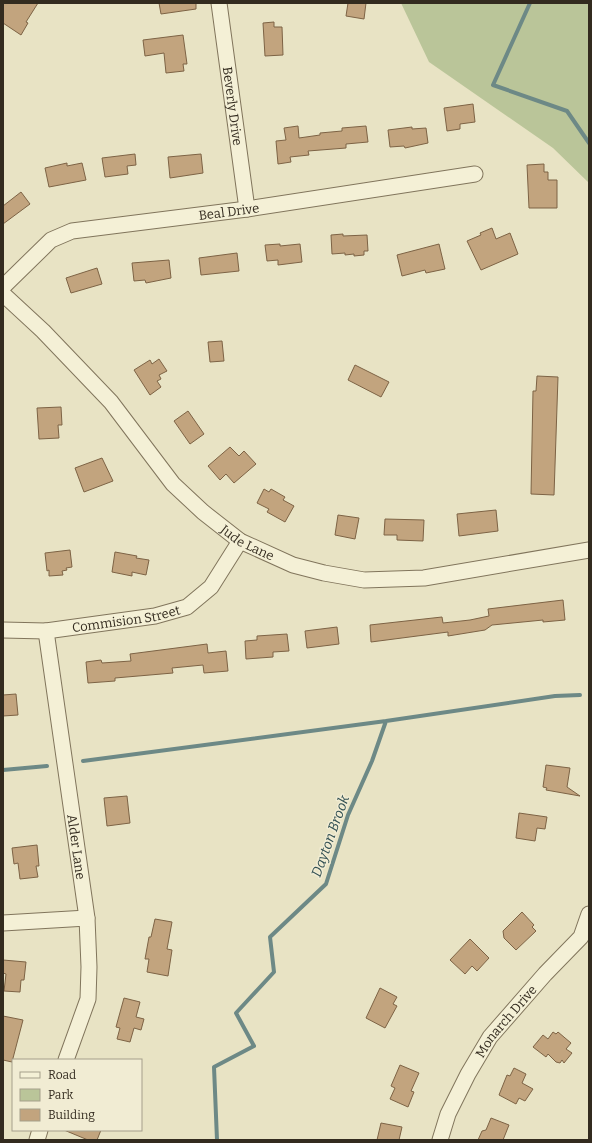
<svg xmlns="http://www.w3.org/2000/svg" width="592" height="1143" font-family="Bitter,serif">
<rect width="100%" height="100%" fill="#e8e3c4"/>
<path fill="#bac599" d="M 401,3 L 589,3 L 589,183 L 553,148 L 429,62 Z"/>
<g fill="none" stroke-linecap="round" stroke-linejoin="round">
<path stroke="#6d8986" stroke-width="4" d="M 530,3 L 493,85 L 567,111 L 589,143
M 83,761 L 386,721
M 3,770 L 47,766
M 217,1140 L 214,1067 L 254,1046 L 236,1013 L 274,972 L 270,937 L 326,884 L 348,815 L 372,761 L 386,721 L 555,696 L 580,695"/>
</g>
<path fill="#c2a47e" stroke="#7d6345" d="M 3,3 L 38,3 L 26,22 L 28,23 L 21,35 L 3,23 Z
M 159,3 L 196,3 L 196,9 L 161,14 Z
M 348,3 L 366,3 L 364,19 L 346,16 Z
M 274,22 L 274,27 L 282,27 L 283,55 L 265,56 L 263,23 Z
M 183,35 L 187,64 L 183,64 L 184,71 L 166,73 L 164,53 L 145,56 L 143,40 Z
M 473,104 L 475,122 L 460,124 L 460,129 L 447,131 L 444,108 Z
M 298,126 L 299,138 L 320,135 L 320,133 L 342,131 L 342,128 L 366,126 L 368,142 L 346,144 L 346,148 L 308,151 L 309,155 L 290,157 L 291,162 L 278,164 L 276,141 L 286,140 L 284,128 Z
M 412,127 L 412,129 L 426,128 L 428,143 L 405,148 L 404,146 L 390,147 L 388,130 Z
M 135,154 L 136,165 L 127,166 L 128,174 L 105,177 L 102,158 Z
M 201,154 L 203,173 L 170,178 L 168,157 Z
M 67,163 L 67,166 L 82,163 L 86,180 L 49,187 L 45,168 Z
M 544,164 L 544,172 L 548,172 L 548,180 L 557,180 L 557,208 L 529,208 L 527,165 Z
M 21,192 L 30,204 L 3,224 L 3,206 Z
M 492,228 L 496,239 L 510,233 L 518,254 L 481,270 L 467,241 L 481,235 L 480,233 Z
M 343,234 L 343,236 L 367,235 L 368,251 L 364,251 L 364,255 L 354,256 L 354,254 L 345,255 L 345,253 L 332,254 L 331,235 Z
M 280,244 L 280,246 L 300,244 L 302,262 L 278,265 L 278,260 L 267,261 L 265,245 Z
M 439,244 L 445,269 L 426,273 L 425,270 L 402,276 L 397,255 Z
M 237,253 L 239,271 L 201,275 L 199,258 Z
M 169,260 L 171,278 L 146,283 L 145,280 L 134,281 L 132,263 Z
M 97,268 L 102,284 L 71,293 L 66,278 Z
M 222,341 L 224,361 L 210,362 L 208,342 Z
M 159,359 L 167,371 L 159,375 L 161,379 L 157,381 L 161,387 L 150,395 L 134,370 L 150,360 L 152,364 Z
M 355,365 L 389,382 L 381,397 L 348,380 Z
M 537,376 L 558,377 L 554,495 L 531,494 L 533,391 L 536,391 Z
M 61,407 L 62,425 L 58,425 L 59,438 L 39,439 L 37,408 Z
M 188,411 L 204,434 L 190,444 L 174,421 Z
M 230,447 L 239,456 L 244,451 L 256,464 L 234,483 L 226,474 L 220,480 L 208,466 Z
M 102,458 L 113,481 L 84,492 L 75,468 Z
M 264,489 L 269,492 L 271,489 L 285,497 L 283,500 L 294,506 L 285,522 L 267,512 L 269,509 L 257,503 Z
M 496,510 L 498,531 L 459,536 L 457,514 Z
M 338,515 L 359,518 L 355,539 L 335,535 Z
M 385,519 L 424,520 L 423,541 L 397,540 L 397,535 L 384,535 Z
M 70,550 L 72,567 L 66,568 L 67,570 L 62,571 L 63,575 L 49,576 L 49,570 L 47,571 L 45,553 Z
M 115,552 L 137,556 L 136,558 L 149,560 L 146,575 L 132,572 L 132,576 L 112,572 Z
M 563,600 L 565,620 L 543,622 L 543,620 L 533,621 L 492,625 L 485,630 L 448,636 L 448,632 L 371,642 L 370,625 L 442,617 L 443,623 L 470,620 L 489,616 L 488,609 Z
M 337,627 L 339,644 L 307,648 L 305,631 Z
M 287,634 L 289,651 L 273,652 L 273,657 L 246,659 L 245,641 L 257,640 L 257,636 Z
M 207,644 L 208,653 L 226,651 L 228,671 L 204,673 L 203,665 L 172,668 L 173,673 L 115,678 L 115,681 L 88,683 L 86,662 L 101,660 L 102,663 L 131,661 L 130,654 Z
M 16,694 L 18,715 L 3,716 L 3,695 Z
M 546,765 L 570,768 L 567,787 L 580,796 L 546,790 L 547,788 L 543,787 Z
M 127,796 L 130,823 L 107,826 L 104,798 Z
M 519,813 L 547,817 L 545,829 L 537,828 L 535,841 L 516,838 Z
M 37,845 L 39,866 L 36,866 L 38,877 L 20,879 L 18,863 L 14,864 L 12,848 Z
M 522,912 L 534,925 L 532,927 L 536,931 L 516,950 L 504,938 L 503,931 Z
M 155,919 L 172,922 L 167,949 L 172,950 L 168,976 L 147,972 L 149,959 L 145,959 L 149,937 L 151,937 Z
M 470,939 L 489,958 L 477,971 L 472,966 L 465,974 L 450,960 Z
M 3,960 L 26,962 L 24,980 L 21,980 L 20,992 L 4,991 L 6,974 L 3,973 Z
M 380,988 L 397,997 L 393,1004 L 397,1006 L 385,1028 L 366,1018 Z
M 124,998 L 140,1002 L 136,1017 L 144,1019 L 141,1030 L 134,1028 L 130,1042 L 117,1039 L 120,1028 L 116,1027 Z
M 3,1016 L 23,1020 L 12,1062 L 3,1060 Z
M 553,1032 L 556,1034 L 558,1032 L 571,1043 L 566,1049 L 572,1053 L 564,1063 L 562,1060 L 560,1063 L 556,1062 L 548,1054 L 546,1057 L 533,1047 L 543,1035 L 548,1039 Z
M 400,1065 L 419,1073 L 411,1091 L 414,1092 L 408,1107 L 390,1099 L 395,1088 L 391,1086 Z
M 514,1068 L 526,1074 L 522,1083 L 533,1089 L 525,1101 L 519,1098 L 516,1104 L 499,1095 L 507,1075 L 510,1076 Z
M 491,1118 L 509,1125 L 503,1140 L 478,1140 L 482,1131 L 486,1130 Z
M 381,1123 L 402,1127 L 399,1140 L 377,1140 Z
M 64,1130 L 101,1130 L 97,1140 L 88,1140 Z"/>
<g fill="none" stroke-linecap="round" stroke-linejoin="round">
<defs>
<g id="minor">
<path id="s1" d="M 219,3 L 247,209"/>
<path id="s2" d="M 3,287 L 51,240 L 72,231 L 247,209 L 475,174"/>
<path id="s3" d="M 3,294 L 43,331 L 111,402 L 173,484 L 203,512 L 240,541 L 293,565 L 324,573 L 364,580 L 424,578 L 589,550"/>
<path id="s4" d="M 3,630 L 46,631 L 155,616 L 187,607 L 211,587 L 240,541"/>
<path id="s5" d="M 46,631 L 87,918 L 89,967 L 88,999 L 66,1060"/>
<path d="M 3,923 L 87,918"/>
<path d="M 37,1140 L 40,1130"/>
<path id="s6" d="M 440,1140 L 448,1114 L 468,1074 L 490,1037 L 545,974 L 581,937 L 589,914"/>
</g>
</defs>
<use href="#minor" stroke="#81755c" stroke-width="17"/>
<use href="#minor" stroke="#f4f0d6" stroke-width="15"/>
</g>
<g text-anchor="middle" stroke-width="3" stroke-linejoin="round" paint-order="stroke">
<g font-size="13" fill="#332b1f" stroke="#f1ecd3">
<text dy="5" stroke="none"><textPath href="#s1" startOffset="104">Beverly Drive</textPath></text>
<text dy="5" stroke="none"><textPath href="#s2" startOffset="248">Beal Drive</textPath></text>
<text dy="5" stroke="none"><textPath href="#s3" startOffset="351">Jude Lane</textPath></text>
<text dy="5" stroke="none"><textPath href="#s4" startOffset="124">Commision Street</textPath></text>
<text dy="5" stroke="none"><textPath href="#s5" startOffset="218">Alder Lane</textPath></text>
<text dy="5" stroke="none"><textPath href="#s6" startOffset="137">Monarch Drive</textPath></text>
</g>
<g font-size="14" font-style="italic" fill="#304e51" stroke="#f1ecd3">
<text transform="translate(330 836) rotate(-70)" y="5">Dayton Brook</text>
</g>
</g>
<rect width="592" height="1143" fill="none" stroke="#332b1f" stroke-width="8"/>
<rect x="12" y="1059" width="130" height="72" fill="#f1ecd3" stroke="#a59f8b"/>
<rect x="20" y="1072" width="20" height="6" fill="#f4f0d6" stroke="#a59f8b"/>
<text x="48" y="1079" font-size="12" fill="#332b1f">Road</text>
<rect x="20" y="1089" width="20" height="12" fill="#bac599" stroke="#a59f8b"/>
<text x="48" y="1099" font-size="12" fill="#332b1f">Park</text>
<rect x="20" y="1109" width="20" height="12" fill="#c2a47e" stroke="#a59f8b"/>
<text x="48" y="1119" font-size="12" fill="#332b1f">Building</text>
</svg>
